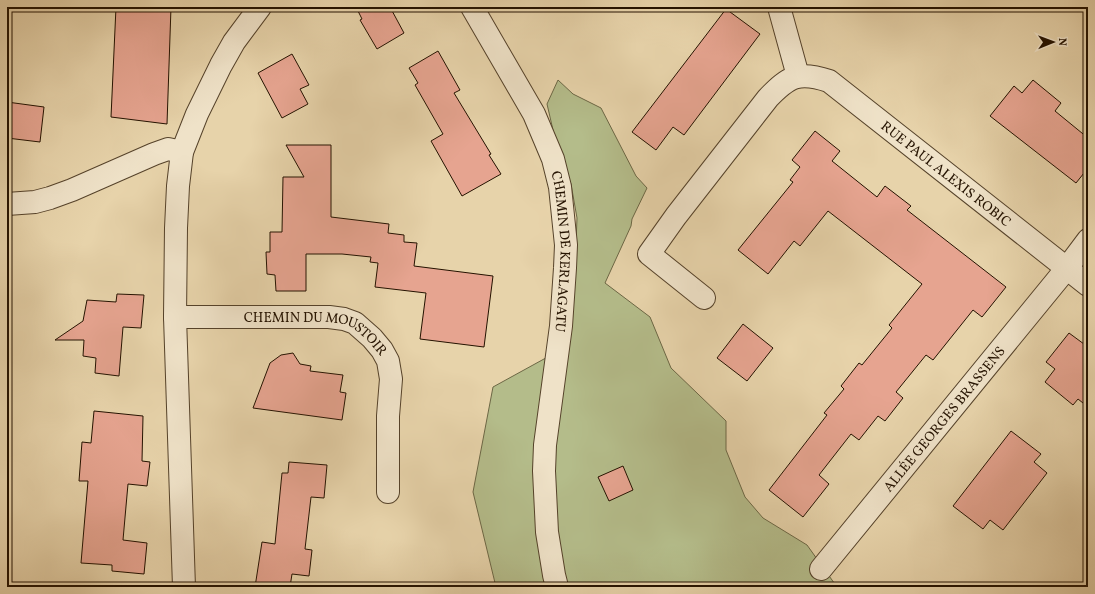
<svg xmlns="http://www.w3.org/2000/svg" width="1095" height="594" font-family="Vollkorn,serif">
<rect width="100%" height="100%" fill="#e7d3aa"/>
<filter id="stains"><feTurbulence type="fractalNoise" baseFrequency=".005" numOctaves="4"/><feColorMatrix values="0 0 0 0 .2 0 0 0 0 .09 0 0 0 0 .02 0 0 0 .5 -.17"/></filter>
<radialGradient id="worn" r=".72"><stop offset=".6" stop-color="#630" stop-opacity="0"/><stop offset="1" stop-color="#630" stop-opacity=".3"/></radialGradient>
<path fill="#b4bc8a" stroke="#6c6745" d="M 558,80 L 573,94 L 601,108 L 636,176 L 647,188 L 632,219 L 631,226 L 605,283 L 650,317 L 671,368 L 726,421 L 726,450 L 745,497 L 763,518 L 807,545 L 837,587 L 496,587 L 473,492 L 493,387 L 564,348 L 574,294 L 577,218 L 571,184 L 556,143 L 547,104 Z"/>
<path fill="#e6a490" stroke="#241200" d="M 116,7 L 171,7 L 167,124 L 111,117 Z
M 356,7 L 390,7 L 404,33 L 377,49 L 360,20 L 362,19 Z
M 726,9 L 760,34 L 684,135 L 673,127 L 656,150 L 632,132 Z
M 438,51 L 460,90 L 454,93 L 491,154 L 489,155 L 501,174 L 462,196 L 431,141 L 443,134 L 415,85 L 418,83 L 409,68 Z
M 292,54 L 309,85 L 300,89 L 308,104 L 282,118 L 258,73 Z
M 1033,80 L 1061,103 L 1055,111 L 1088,138 L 1088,168 L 1076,183 L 990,116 L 1014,86 L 1022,93 Z
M 7,102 L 44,107 L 40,142 L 7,138 Z
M 815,131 L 840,151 L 832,161 L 877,197 L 885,186 L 911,206 L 907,210 L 1006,287 L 982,317 L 973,310 L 933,360 L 926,355 L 896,392 L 903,398 L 885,421 L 878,416 L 859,440 L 851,434 L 819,475 L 829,484 L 803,517 L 769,490 L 827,415 L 824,413 L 844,389 L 841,386 L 859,363 L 862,365 L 892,328 L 889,325 L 922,284 L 828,211 L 800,246 L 794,241 L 768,274 L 738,250 L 793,182 L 790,180 L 800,167 L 792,160 Z
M 286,145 L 331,145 L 331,217 L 389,224 L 388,233 L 404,235 L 404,242 L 417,243 L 414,266 L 493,276 L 484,347 L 420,339 L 426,293 L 375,287 L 378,263 L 370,262 L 371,257 L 342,254 L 306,254 L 306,291 L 276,291 L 275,275 L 267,274 L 266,252 L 270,252 L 270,232 L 282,232 L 283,177 L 304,177 Z
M 117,294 L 144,295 L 141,328 L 123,327 L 119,376 L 95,373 L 96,358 L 83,356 L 84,340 L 55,340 L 83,321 L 87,300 L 116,302 Z
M 743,324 L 773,348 L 747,381 L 717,358 Z
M 1069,333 L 1088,347 L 1088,407 L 1078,399 L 1073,405 L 1045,382 L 1055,369 L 1046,362 Z
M 293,353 L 300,364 L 311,366 L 310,371 L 343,375 L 340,392 L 346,393 L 342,420 L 253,408 L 270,363 L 281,355 Z
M 94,411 L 143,416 L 142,461 L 150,462 L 147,486 L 128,484 L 123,540 L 147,543 L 144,574 L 112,571 L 112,565 L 81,563 L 88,481 L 79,481 L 82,442 L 91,443 Z
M 1011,431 L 1041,454 L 1034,462 L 1047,473 L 1003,530 L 990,520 L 983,529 L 953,506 Z
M 289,462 L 327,465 L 324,498 L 311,497 L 305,549 L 312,550 L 309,576 L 292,574 L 290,587 L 255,587 L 262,542 L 275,544 L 282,473 L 288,473 Z
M 623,466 L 633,490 L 609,501 L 598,477 Z"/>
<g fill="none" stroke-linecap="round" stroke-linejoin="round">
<defs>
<g id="minor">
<path id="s1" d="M 472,7 L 534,114 L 553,159 L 560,187 L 566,245 L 565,268 L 561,326 L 545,445 L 544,471 L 547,532 L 554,575 L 557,587"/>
<path d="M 779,7 L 798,76"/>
<path d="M 7,204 L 35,202 L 50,198 L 72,190 L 154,154 L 168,149 L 182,152"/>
<path id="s2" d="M 704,298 L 649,254 L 676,216 L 768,98 C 789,76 799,71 829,81 L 1088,285"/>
<path id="s3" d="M 175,317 L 329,317 L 344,319 L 355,323 L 372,338 L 382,350 L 388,361 L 391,379 L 388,416 L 388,492"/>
<path id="s4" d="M 821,569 L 1067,268 L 1088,240"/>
<path d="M 184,587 L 175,317 L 176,228 L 178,186 L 182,152 L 197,114 L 221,65 L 234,42 L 260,7"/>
</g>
</defs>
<use href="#minor" stroke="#55422a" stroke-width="24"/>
<use href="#minor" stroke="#efe2c8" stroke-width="22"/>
</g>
<g text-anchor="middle" stroke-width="3" stroke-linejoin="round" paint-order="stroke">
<g font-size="14" fill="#241200" stroke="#efe2c8">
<text dy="5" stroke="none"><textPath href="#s2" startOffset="485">RUE PAUL ALEXIS ROBIC</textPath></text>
<text dy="5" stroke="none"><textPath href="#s1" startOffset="266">CHEMIN DE KERLAGATU</textPath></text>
<text dy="5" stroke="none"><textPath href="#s3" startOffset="146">CHEMIN DU MOUSTOIR</textPath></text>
<text dy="5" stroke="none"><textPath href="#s4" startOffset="194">ALLÉE GEORGES BRASSENS</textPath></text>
</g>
</g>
<rect width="1095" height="594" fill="none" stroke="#e7d3aa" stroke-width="24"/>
<rect x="8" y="8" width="1079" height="578" fill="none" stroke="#241200" stroke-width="2"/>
<rect x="12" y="12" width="1071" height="570" fill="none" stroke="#241200"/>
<g transform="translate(1053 42) rotate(89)" stroke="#efe2c8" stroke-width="3" paint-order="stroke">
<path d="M0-3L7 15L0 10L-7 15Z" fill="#241200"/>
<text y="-6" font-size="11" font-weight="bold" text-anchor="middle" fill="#241200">N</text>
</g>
<rect width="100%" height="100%" filter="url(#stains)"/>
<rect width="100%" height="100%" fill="url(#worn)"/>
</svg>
